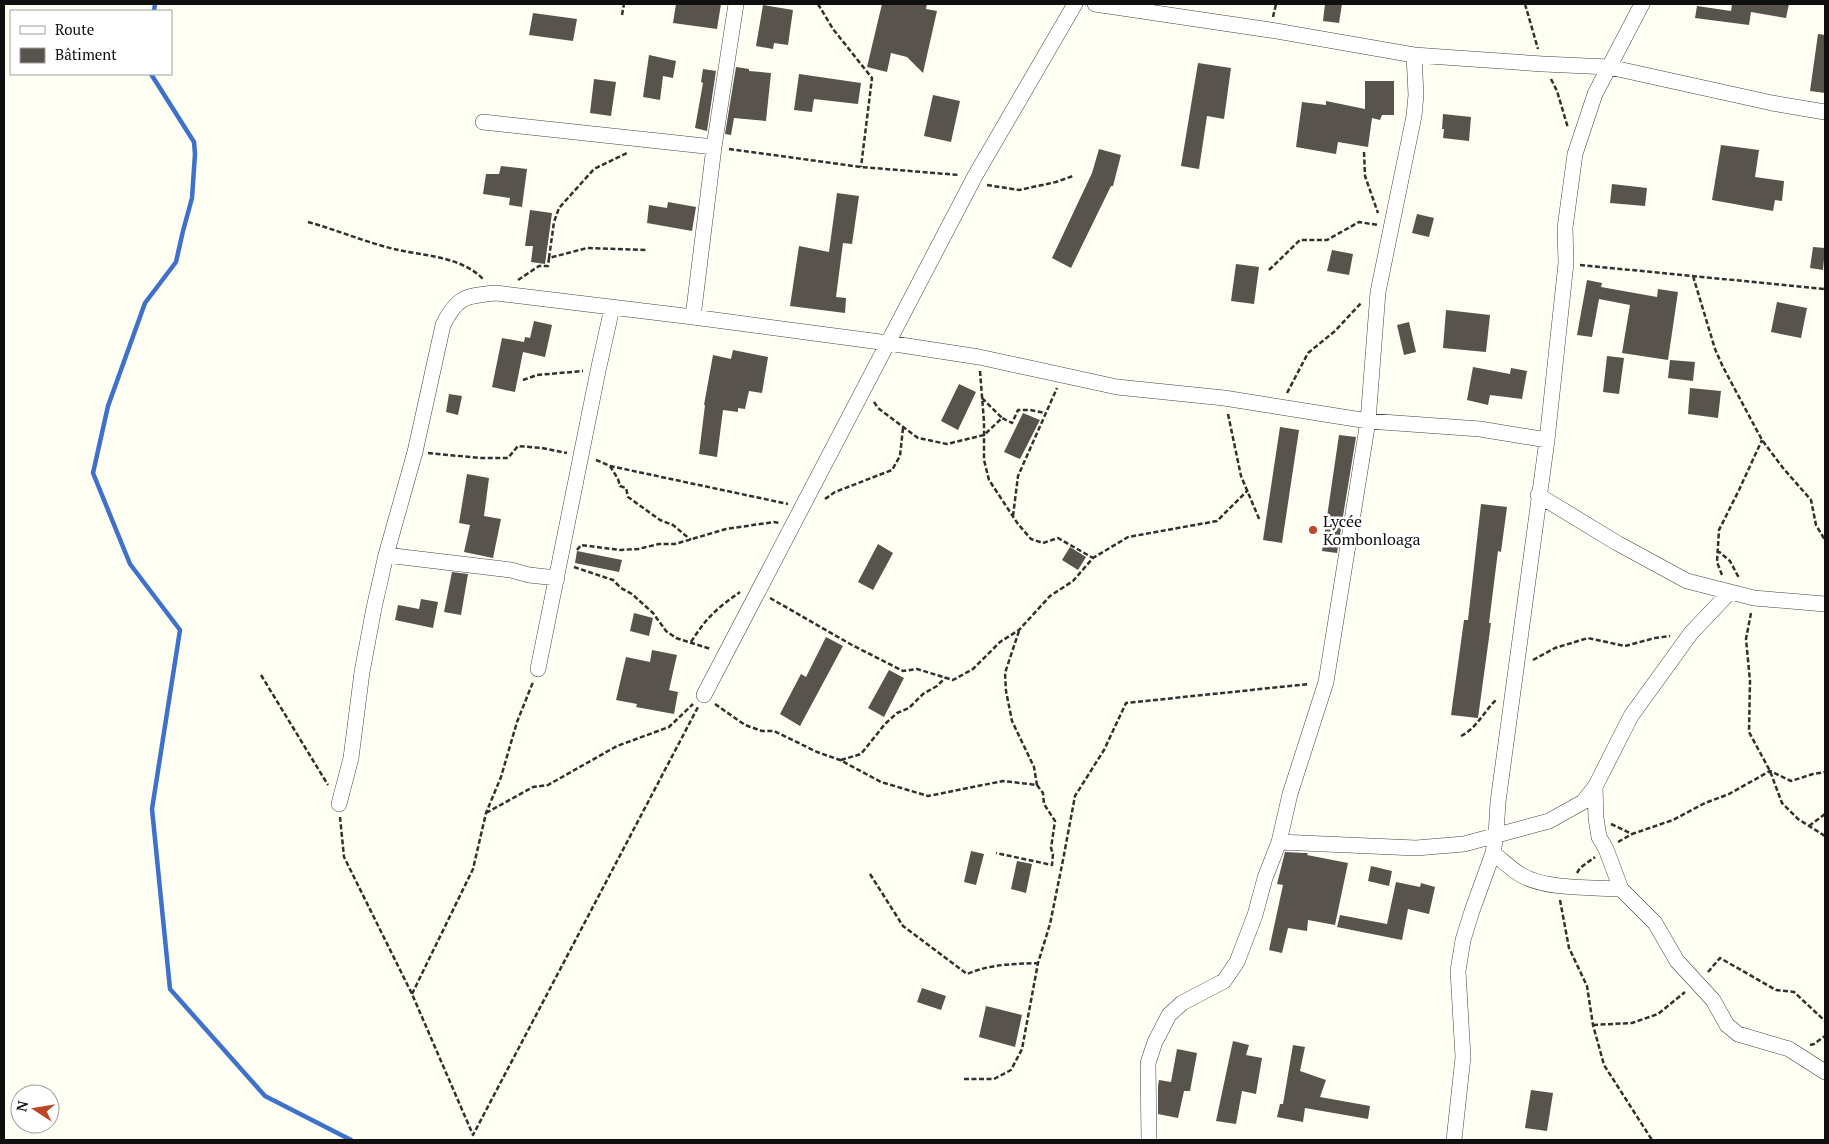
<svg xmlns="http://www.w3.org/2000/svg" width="1829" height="1144" font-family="'PT Serif',serif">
<rect width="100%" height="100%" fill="#fefff2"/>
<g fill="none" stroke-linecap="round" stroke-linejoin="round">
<path stroke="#3f70cb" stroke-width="4.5" d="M 154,11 L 155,4
M 151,74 L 194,142 L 195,154 L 192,198 L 183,231 L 176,262 L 145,303 L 108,406 L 93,473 L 130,564 L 180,630 L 152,809 L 170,989 L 265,1096 L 351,1140"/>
</g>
<path fill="#58534c" d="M 676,4 L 721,4 L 717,29 L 673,23 Z
M 882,4 L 927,4 L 926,9 L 937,11 L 923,73 L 907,57 L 891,53 L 887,72 L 867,67 Z
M 1325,4 L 1342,4 L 1339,23 L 1323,21 Z
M 1732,4 L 1789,4 L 1786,18 L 1751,12 L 1749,25 L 1695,18 L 1697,6 L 1731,11 Z
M 763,5 L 793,10 L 788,45 L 774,43 L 773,49 L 756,46 Z
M 533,13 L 577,19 L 573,41 L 529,35 Z
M 1818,34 L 1825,35 L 1825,93 L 1810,91 Z
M 649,55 L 676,61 L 673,78 L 663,76 L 660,100 L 643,97 Z
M 1198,63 L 1231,68 L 1224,119 L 1207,116 L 1199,169 L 1181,166 Z
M 736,67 L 749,69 L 749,71 L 771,73 L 766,121 L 734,118 L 731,135 L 725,134 Z
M 703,69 L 716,71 L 707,131 L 695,128 L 703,83 L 701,82 Z
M 799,74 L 861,83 L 858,104 L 814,99 L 812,112 L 794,110 Z
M 594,79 L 616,82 L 611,116 L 590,113 Z
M 1365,81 L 1394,81 L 1394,115 L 1382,115 L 1380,120 L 1372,118 L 1368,147 L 1338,142 L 1336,154 L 1296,147 L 1302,102 L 1326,105 L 1326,101 L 1365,109 Z
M 933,95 L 960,101 L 951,142 L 924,136 Z
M 1443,114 L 1471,117 L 1469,141 L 1443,138 L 1444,129 L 1442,129 Z
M 1721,145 L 1759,150 L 1755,177 L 1784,181 L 1782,201 L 1775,200 L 1773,211 L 1712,200 Z
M 1099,149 L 1121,155 L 1113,186 L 1111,186 L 1071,268 L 1052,258 L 1092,173 Z
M 501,166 L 527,169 L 522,207 L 509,205 L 510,198 L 483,194 L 486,174 L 499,174 Z
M 1612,184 L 1647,188 L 1645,206 L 1610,203 Z
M 837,193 L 859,196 L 852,244 L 843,243 L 836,297 L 846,298 L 845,313 L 790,306 L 799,246 L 829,252 Z
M 668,202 L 696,207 L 692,231 L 647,223 L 649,205 L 667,208 Z
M 530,210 L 552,213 L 545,264 L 531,262 L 533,246 L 525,246 Z
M 1417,214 L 1434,218 L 1429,237 L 1412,233 Z
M 1813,247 L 1825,248 L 1823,270 L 1810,268 Z
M 1332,250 L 1353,254 L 1349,275 L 1327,271 Z
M 1236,264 L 1259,267 L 1254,304 L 1231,301 Z
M 1587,280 L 1602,283 L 1601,287 L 1657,297 L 1658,289 L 1678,292 L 1668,360 L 1622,353 L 1630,305 L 1599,299 L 1592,337 L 1577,335 Z
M 1777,302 L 1807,308 L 1801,338 L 1771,332 Z
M 1446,310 L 1490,315 L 1486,352 L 1443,348 Z
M 534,321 L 552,325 L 545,357 L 523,352 L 515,392 L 492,387 L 502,338 L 524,342 L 525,337 L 530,338 Z
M 1409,322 L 1416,352 L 1404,355 L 1397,325 Z
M 733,350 L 768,357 L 762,393 L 749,391 L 745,409 L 738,408 L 738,412 L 723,410 L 717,457 L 699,454 L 705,405 L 704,405 L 713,355 L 731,359 Z
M 1607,356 L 1624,358 L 1619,394 L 1603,392 Z
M 1670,360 L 1695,362 L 1693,381 L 1668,378 Z
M 1473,367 L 1510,374 L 1511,368 L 1527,371 L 1522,399 L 1490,395 L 1488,405 L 1467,400 Z
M 959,384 L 976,392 L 958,430 L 941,421 Z
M 1690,388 L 1721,391 L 1718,418 L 1688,414 Z
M 449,394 L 462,396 L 458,415 L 446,412 Z
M 1023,413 L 1040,420 L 1020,459 L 1004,452 Z
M 1280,427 L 1299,430 L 1282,543 L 1263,540 Z
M 1339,435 L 1356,437 L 1337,553 L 1322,551 Z
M 467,474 L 489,478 L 484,516 L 501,519 L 493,558 L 464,552 L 470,525 L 459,523 Z
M 1481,504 L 1507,507 L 1501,552 L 1498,551 L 1489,623 L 1491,623 L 1478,718 L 1451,715 L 1464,620 L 1468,620 Z
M 878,544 L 893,553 L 873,590 L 858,582 Z
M 1070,547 L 1086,557 L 1078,570 L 1062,560 Z
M 577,551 L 622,560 L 619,572 L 575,563 Z
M 452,572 L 468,574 L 461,615 L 444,612 Z
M 421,599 L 438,602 L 433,628 L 395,620 L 398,605 L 419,609 Z
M 634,613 L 653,618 L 649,636 L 630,631 Z
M 826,637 L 843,646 L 800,726 L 780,714 L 801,674 L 806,677 Z
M 652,650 L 677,655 L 669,690 L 678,692 L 674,714 L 636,707 L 637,704 L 616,700 L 626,657 L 650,662 Z
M 889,670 L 904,678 L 884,717 L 868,708 Z
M 971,851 L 984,854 L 976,885 L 964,882 Z
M 1285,852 L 1305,853 L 1308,853 L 1307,855 L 1348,863 L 1335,925 L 1308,920 L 1307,931 L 1288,928 L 1282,953 L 1269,950 L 1283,885 L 1277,884 Z
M 1017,861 L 1032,864 L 1026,893 L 1011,889 Z
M 1371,866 L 1392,871 L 1389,886 L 1368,881 Z
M 1396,882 L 1420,887 L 1421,883 L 1435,887 L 1429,914 L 1408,909 L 1402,940 L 1337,927 L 1340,915 L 1387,924 Z
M 922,988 L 946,996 L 941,1010 L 917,1002 Z
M 986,1006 L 1022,1015 L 1015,1047 L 979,1037 Z
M 1233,1041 L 1249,1045 L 1246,1055 L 1262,1058 L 1256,1094 L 1242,1091 L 1236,1124 L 1216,1121 Z
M 1293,1045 L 1305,1047 L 1300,1071 L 1326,1080 L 1320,1097 L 1370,1106 L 1368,1119 L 1305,1108 L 1303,1122 L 1277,1117 L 1280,1104 L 1283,1104 Z
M 1177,1049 L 1197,1053 L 1190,1091 L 1184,1091 L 1178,1118 L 1158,1114 L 1158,1086 L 1159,1080 L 1171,1082 Z
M 1531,1090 L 1553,1093 L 1547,1131 L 1525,1128 Z"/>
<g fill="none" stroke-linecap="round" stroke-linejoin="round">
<defs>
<path id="street" d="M 1095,4 L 1270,30 L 1414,55 L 1416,95 L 1414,116 L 1378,292 L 1368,421 L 1326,682 L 1290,794 L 1279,842 L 1265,878 L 1255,915 L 1237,962 L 1224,981 L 1182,1003 L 1169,1015 L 1155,1042 L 1148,1063 L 1149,1140
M 1414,55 L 1543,64 L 1609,67 L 1772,103 L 1825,112
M 483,122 L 714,147
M 693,317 L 714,147 L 736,4
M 1538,495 L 1617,543 L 1687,581 L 1754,598 L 1825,604
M 386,555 L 511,570 L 529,575 L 557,578
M 538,669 L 598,371 L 612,308
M 704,695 L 975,176 L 1075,4
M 1595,787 L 1596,818 L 1599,837 L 1606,849 L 1621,889 L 1655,923 L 1677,961 L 1713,1000 L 1727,1025 L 1738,1034 L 1789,1049 L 1825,1072
M 339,804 L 351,758 L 362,672 L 374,608 L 386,555 L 415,452 L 443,325 C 457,296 466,296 496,293 L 693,317 L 888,343 L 979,357 L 1117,387 L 1224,398 L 1368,421 L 1480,429 L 1547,440
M 1279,842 L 1416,848 L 1464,844 L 1549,821 L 1583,802 L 1595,787 L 1631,716 L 1691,633 L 1729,593
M 1493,853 C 1502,860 1511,869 1521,875 C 1547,890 1592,887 1621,889
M 1454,1140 L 1463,1057 L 1458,971 L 1463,940 L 1472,911 L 1493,853 L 1496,835 L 1498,802 L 1547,440 L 1566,263 L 1565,228 L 1575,154 L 1595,94 L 1642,4"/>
</defs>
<use href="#street" stroke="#424242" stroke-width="16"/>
<path stroke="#313131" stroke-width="2.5" stroke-dasharray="5 2.5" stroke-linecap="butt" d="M 818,4 L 833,29 L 872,78 L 861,167
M 1525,4 L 1538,49
M 622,15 L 624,4
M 1273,17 L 1276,4
M 1551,79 L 1557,91 L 1568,128
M 729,149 L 861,167 L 959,175
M 1364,152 L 1365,176 L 1378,213
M 987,185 L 1019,190 L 1056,182 L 1073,176
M 308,222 C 337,230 365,242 394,249 C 423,256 462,256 484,280
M 549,258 L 554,222 L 559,208 L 594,169 L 627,153
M 1580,265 L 1825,289
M 1269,270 L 1300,240 L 1327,240 L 1359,222 L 1378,225
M 1693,276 L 1715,349 L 1723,367 L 1762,440 L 1783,468 L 1811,500 L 1816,525 L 1825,540
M 518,280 L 539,266 L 548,266 L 549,258 L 587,248 L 647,250
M 980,371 L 984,422 L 984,460 L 989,480 L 1018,524 L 1031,539 L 1043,543 L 1058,538 L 1093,558
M 523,380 L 537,375 L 583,371
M 1287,393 L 1308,353 L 1335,331 L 1362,302
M 982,398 L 1002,418
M 874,402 L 878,408 L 918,438 L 947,444 L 984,435 L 1002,418 L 1012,423 L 1018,410 L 1030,410 L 1045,413
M 1228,414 L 1241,476 L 1260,521
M 428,453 L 480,458 L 508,458 L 518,446 L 542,448 L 567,453
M 596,460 L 610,466 L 788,504
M 610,466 L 618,479 L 620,486 L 626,488 L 628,497 L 660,520 L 673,525 L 691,540
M 825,499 L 835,492 L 892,470 L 900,456 L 903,428
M 1013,516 L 1018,476 L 1057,388
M 577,550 L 581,545 L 620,550 L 638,549 L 659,544 L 675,544 L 726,529 L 774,522 L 779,523
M 1717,550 L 1730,561 L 1739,578
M 574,567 L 613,580 L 621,588 L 632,594 L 653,613 L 666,631 L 676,638 L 711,649
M 1722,575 L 1717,562 L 1719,530 L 1739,490 L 1762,440
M 770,598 L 852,645 L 903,671 L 917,669 L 953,680 L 973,669 L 1000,642 L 1019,630 L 1050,596 L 1073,581 L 1093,558 L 1128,537 L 1217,521 L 1248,490
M 1751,613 L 1746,639 L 1750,681 L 1749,732 L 1770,771 L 1782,803 L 1798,819 L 1825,836
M 1019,631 L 1005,673 L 1006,691 L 1012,721 L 1034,767 L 1037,785
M 691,642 C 707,617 716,609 740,592
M 1533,660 L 1555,648 L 1588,638 L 1625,646 L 1655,638 L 1670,636
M 261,675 L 328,785
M 715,704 L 745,725 L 762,731 L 774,731 L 817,752 L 840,760 L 881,782 L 928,796 L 1003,781 L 1037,785 L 1043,793 L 1044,804 L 1055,821 L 1051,848 L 1053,854 L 1052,865 L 996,853
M 1461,736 C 1477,728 1484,711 1497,699
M 841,760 L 861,754 L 885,724 L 897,713 L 909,708 L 923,694 L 937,686 L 945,678
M 486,813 L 533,787 L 548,785 L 617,746 L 669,727 L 693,704
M 340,817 L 344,857 L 412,994 L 473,1135 L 698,707
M 1611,824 L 1632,834 L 1673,820 L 1705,803 L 1729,794 L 1770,771 L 1791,781 L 1813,774 L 1825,772
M 1809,826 L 1825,814
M 1618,842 L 1632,834
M 1577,873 L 1580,868 L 1595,857
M 870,874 L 903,926 L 967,974 C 991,964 1012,964 1038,963
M 1560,900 L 1569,948 L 1587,986 L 1593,1025 L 1604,1065 L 1652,1140
M 1708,972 L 1720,958 L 1776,990 L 1794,992 L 1825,1021
M 412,994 L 473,869 L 486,813 L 501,777 L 517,722 L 533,682
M 1593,1025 L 1632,1023 L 1658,1014 L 1685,992
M 1810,1045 L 1814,1044 L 1825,1036
M 964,1079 L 994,1079 L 1011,1070 L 1022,1049 L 1038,963 L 1050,924 L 1063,860 L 1075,796 L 1104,750 L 1126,703 L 1309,684"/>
<use href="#street" stroke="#fff" stroke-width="15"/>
</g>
<circle fill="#be4628" stroke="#fff" stroke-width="2" cx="1313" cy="530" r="5"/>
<g text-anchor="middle" stroke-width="5" stroke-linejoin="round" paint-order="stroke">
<g font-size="16" fill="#0f0f0f" stroke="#fff" text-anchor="start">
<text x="1323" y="527">Lycée<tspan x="1323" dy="18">Kombonloaga</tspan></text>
</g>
</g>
<rect width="1829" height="1144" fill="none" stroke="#0f0f0f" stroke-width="10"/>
<rect x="10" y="10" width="162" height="65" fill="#ffffff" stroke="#9f9f9f"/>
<rect x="20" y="26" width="25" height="8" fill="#ffffff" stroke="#9f9f9f"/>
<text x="55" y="35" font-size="15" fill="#0f0f0f">Route</text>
<rect x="20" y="48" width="25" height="15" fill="#58534c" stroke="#9f9f9f"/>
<text x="55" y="60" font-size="15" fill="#0f0f0f">Bâtiment</text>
<g transform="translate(35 1109) rotate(282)"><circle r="24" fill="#ffffff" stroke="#9f9f9f"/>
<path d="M0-4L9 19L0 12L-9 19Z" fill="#be4628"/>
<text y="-8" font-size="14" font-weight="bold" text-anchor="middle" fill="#0f0f0f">N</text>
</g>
</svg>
